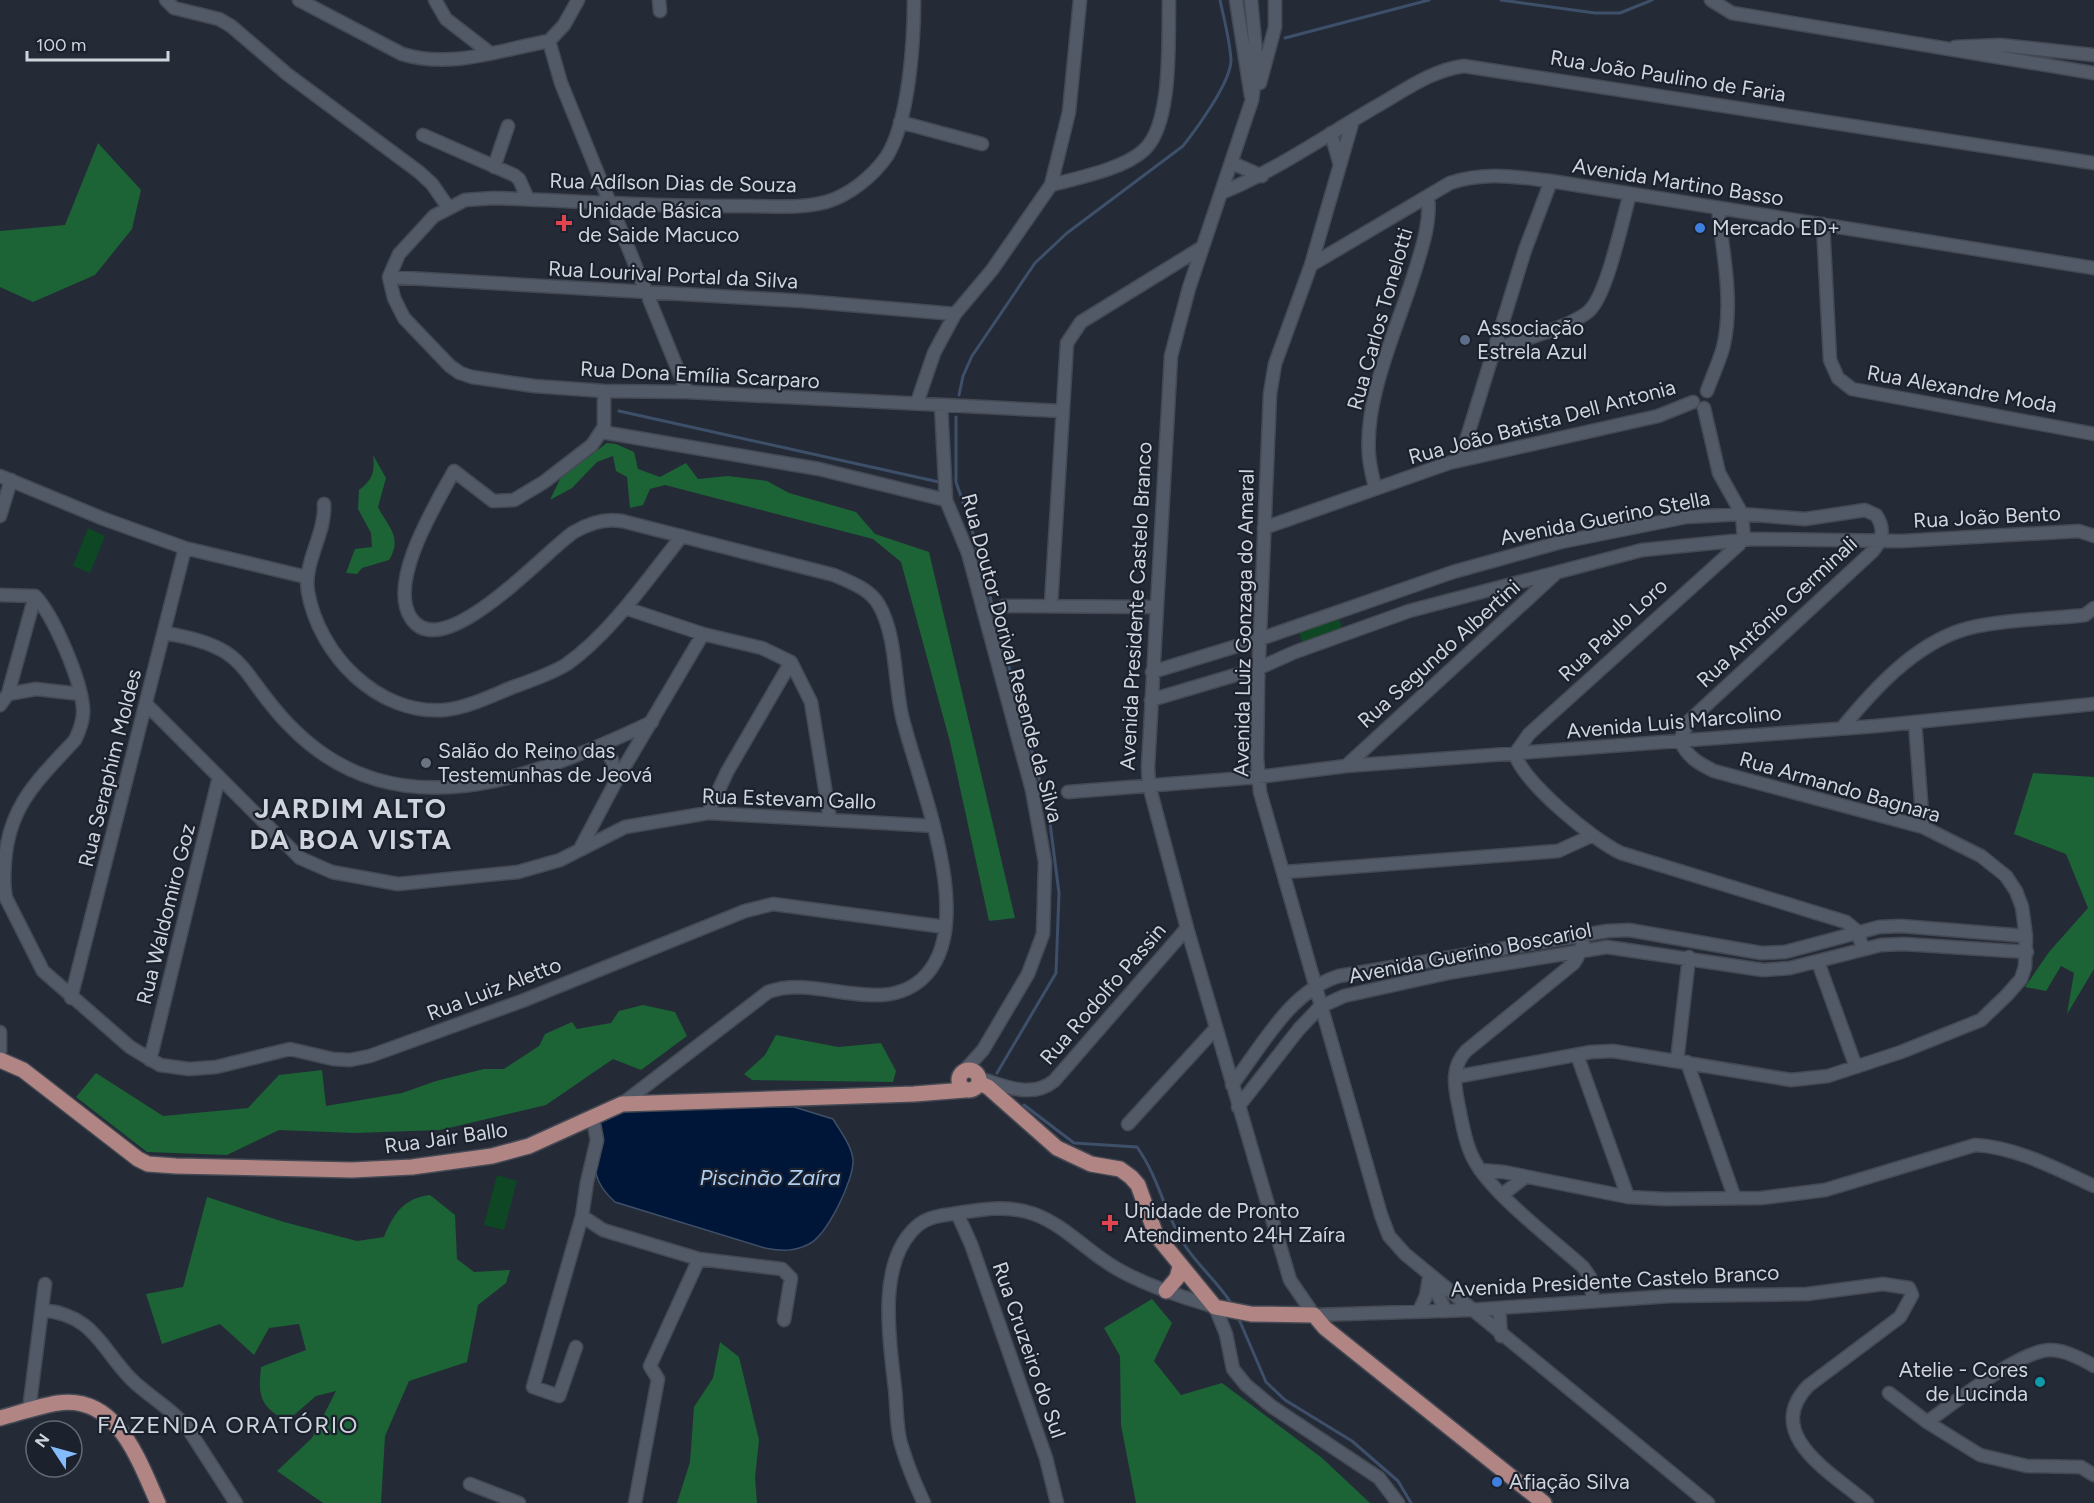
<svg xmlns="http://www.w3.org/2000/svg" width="2094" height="1503" font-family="Figtree,sans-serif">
<rect width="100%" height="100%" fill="#242b37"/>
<path fill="#0d4724" d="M 88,528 L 105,536 L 90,573 L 73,566 Z
M 1339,618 L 1343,632 L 1303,645 L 1299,632 Z
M 497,1175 L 517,1181 L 504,1230 L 484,1225 Z"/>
<path fill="#1c6336" d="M 98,143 L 141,190 L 132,229 L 95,275 L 33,302 L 0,287 L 0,231 L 65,225 Z
M 607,443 L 616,444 L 634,452 L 638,469 L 660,477 L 686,463 L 698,479 L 728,476 L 767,481 L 789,493 L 856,512 L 875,534 L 929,552 L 1015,918 L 989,921 L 950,742 L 901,562 L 873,539 L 665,485 L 650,489 L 643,505 L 630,508 L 627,477 L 616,471 L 613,456 L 597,462 L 572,488 L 550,500 L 561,477 Z
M 373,455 L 386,478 L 378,507 C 388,527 403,537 389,560 L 362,568 L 357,574 L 346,573 L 355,549 L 372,547 L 371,533 L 358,509 L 359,490 C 373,479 375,472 373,455 Z
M 2033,773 L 2094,777 L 2094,969 L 2067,1014 L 2074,973 L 2061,966 L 2046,991 L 2025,987 L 2049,952 L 2088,908 L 2066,854 L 2014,834 Z
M 643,1005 L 675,1012 L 687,1036 L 641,1070 L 613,1059 L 546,1105 L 440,1130 L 355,1133 L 279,1130 L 227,1155 L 147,1152 L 76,1097 L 96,1073 L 163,1116 L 248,1108 L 279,1075 L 322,1070 L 326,1106 L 402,1093 L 436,1081 L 484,1069 L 504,1069 L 539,1046 L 545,1034 L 572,1022 L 577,1029 L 611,1023 L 619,1011 Z
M 776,1035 L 838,1047 L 881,1043 L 896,1071 L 893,1082 L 752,1080 L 744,1074 L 765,1055 Z
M 430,1195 L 455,1215 L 457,1259 L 474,1272 L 510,1270 L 506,1283 L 478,1305 L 467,1362 L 409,1381 L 385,1436 L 381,1503 L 323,1503 L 277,1471 L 312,1438 L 336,1391 L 316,1396 L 287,1421 C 260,1406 258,1397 261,1367 L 306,1350 L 299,1324 L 269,1328 L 254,1355 L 220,1324 L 162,1344 L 146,1294 L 183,1287 L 207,1197 L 284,1222 L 357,1241 L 384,1237 C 393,1214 404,1198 430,1195 Z
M 1152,1299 L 1172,1323 L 1154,1361 L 1181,1395 L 1222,1383 L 1322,1458 L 1370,1503 L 1136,1503 L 1121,1425 L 1120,1356 L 1104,1328 Z
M 720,1342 L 739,1357 L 759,1440 L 755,1478 L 757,1503 L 677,1503 L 690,1462 L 694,1407 L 713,1378 Z"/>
<path fill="#001638" stroke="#3e4f69" stroke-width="1.5" d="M 719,1106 L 794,1107 L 833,1119 C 840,1131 852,1146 853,1160 C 854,1180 827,1235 809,1244 C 794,1252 781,1251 765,1248 L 615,1202 C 582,1172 601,1158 600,1119 L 622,1110 Z"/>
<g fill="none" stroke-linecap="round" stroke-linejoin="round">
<path stroke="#3e4f69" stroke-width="3" d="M 1501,0 L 1595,13 L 1620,13 L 1652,0
M 1285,38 L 1429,0
M 959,395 L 963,376 L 972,356 L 1035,263 L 1067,233 L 1183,146 C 1197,128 1231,82 1231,60 C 1230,41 1224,19 1220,0
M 619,411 L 939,482
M 956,417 L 956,482 L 970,523 L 1049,815 L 1059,893 L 1056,973 L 997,1073
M 1024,1105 L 1074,1143 L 1137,1147 C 1159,1178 1164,1212 1184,1244 C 1197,1265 1218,1282 1231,1303
M 1238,1317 L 1266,1382 L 1285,1400 L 1352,1441 L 1398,1481 L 1411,1503"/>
<defs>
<path id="minor" d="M 166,0 L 174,8 L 219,19 L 231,26 L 287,74 L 419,172 L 432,184 L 448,207
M 299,0 L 402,54 C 452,69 499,50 549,41
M 435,0 L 446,19 L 490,53
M 659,0 L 660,11
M 914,0 C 914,42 909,120 887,156 C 873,176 850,195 826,202 C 800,209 771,206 744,206 C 661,207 577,201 494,198 L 465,200 L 434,216 L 399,254 L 389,277 L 394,298 L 404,318 L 450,366 L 460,373 L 472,377 L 534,386 L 604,391 L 687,392 L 1061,411
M 1236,0 L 1251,96
M 1251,0 L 1257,63 L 1252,100 L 1189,288 L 1171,356 L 1148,767 L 1149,785 L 1187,928 L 1290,1280 L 1314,1315 L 1470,1310 L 1670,1296 L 1807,1294 L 1883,1284 L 1909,1288 L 1912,1295 L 1900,1317 L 1808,1386 C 1762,1435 1832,1473 1867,1503
M 1711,0 L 1732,13 L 2094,73
M 549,41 L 561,83 L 687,392
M 549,41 L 564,25 L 578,0
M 1955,47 L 2000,45 L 2094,55
M 1260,83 L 1275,27 L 1275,0
M 1353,120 L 1311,265 L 1275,364 L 1270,394 L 1258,683 L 1257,758 L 1260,792 L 1381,1215 L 1389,1236 L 1405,1254 L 1708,1503
M 900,122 L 982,144
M 1331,133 L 1340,165
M 423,135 L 514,175 L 519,179 L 528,199
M 1232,163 L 1262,176
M 494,167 L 508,126
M 1051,185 C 1077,178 1124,169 1144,150 C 1173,124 1168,38 1169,0
M 1221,193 C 1277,170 1325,136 1377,106 C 1405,90 1432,70 1464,66 L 2094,163
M 1823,224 L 1830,360 L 1838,378 L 1852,389 L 2094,434
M 1311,265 L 1450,183 C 1484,171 1517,177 1551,181 L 2094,268
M 389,277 L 803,301 L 955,314
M 1494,349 C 1518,341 1571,327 1589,311 C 1607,295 1622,221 1630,194
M 604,391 L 604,427 L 592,445 L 544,482 L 514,500 L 493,501 L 454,471 C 436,504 387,582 411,618 C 443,667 547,549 574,532 C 589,523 605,518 622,521 L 834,575 C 850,582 870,589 879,605 C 897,637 894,681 902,716 C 917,780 978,919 926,975 C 884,1020 817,973 768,992 L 622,1104
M 1707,391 C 1712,377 1719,362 1723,348 C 1734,303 1723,253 1718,209
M 917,403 L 934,353 L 955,314 L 992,270 L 1051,185 L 1069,112 L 1080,0
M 941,405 L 946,500 L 968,553 L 1032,790 L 1045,862 L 1043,934 L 1028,974 L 983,1050 L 964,1071
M 1704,408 L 1719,473 L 1742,514 L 1744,540 L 1529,734 L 1515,754 C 1524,783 1593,840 1621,853 L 1846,922 L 1857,931 L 1863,949
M 602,432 L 819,469 L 946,500
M 1460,460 L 1525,250 L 1551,181
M 0,476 L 104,519 L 185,548 L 306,577
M 1375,488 C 1373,478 1370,467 1369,456 C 1364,399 1396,331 1413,277 C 1421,251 1431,224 1428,196
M 324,504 C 326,534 303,562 308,592 C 319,654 377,715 444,710 C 467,708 491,696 513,687 C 530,681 551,674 567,664 C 611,633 649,577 682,536
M 0,516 L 11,480
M 1264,528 L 1449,463 L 1658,416 L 1693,402
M 0,595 L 35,596 C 54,616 81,680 83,708 C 84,719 80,730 75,740 C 39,779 9,805 5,861 C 4,874 3,885 6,898 L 43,971 L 130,1047 L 160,1065 L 189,1069 L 216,1067 L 290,1049 L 333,1059 L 350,1060 L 370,1056 L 522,1001 L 745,911 L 773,904 L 945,927
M 1051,605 L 1067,343 L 1081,322 L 1201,248
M 1004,606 L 1156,607
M 625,608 L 703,634 L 762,648 L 791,662 L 811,702 L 830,819
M 164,633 C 252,647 237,672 290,726 C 396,835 535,777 652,722
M 1152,672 L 1260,639 L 1453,572 L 1561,542 L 1686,517 L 1742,514 L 1805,519 L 1865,510 L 1876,515 C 1885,528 1883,539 1873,551 L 1689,721 L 1680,740 C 1687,757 1698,763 1714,771 L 1923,827 L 1981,856 L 2006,876 L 2016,891 L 2022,907 L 2026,936 L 2025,967 L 2021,979 L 2007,995 L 1981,1020 L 1901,1052 L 1828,1076 L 1791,1080 L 1613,1051 L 1591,1052 L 1455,1077
M 8,694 L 36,689 L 80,694
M 1151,700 L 1259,668 L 1295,652 L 1409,611 L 1642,550 L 1753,539 L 1902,541 L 2079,531 L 2094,536
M 146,704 L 300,858 L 332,872 L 398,884 L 518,872 L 560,860 L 625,827 L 708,813 L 934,826
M 0,705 L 8,694 L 35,596
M 1915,722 L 1923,827
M 1842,728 C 1874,689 1913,646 1962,630 C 1994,620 2050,619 2085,615 L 2094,608
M 601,746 L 612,760 L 616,781
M 1346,766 L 1555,574
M 1068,792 L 1258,777 L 1346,766 L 1876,726 L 2094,704
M 708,813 L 727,772 L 791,662
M 580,849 L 616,781 L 703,634
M 1285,872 L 1558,851 L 1591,836
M 1585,933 L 1581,951 L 1574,963 L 1466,1051 C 1452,1066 1454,1083 1458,1103 C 1462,1122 1465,1143 1474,1160 C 1492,1194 1553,1240 1583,1267 L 1590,1277 L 1593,1301
M 1818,962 L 1856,1067
M 71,998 L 185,548
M 0,1032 L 0,1051
M 1577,1055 L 1628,1197
M 150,1060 L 219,777
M 1677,1061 L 1689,957
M 1687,1062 L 1734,1196
M 981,1079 C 1006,1086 1031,1099 1054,1081 L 1187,928
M 1232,1085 C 1262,1046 1290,991 1339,976 L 1607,931 L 1629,930 L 1761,953 L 1785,952 L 1879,927 L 1901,926 L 2026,936
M 1238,1107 L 1299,1029 L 1320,1007 L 1344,996 L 1453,972 L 1607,947 L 1763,970 L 1790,968 L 1881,945 L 1904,944 L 2027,952
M 1128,1124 L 1216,1028
M 1480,1170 L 1504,1172 L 1628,1197 L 1666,1199 L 1761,1198 L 1825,1190 L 1975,1145 C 2016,1147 2057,1169 2094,1186
M 1503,1194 L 1524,1178
M 957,1213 L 971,1244 L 1046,1458 L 1057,1503
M 582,1216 L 603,1230 L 699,1259 L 782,1269 L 791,1278 L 784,1320
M 1430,1279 L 1446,1311
M 1499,1308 L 1501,1336
M 42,1310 C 94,1315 100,1347 131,1379 C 148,1396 171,1408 187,1427 L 236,1503
M 1419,1311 L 1426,1296 L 1429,1278
M 576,1347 L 559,1396 L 533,1387 L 582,1216 L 587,1182 L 597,1140 L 593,1119
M 1889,1393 L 1927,1422 L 1980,1455 L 2027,1466 L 2081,1467 L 2094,1475
M 29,1410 L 45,1284
M 1927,1422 C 1953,1404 2021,1349 2051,1350 C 2065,1350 2082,1359 2094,1366
M 470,1484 L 519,1503
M 635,1503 L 658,1379 L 650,1366 L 699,1259
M 924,1503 C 915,1484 907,1464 901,1444 C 896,1427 897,1407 895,1389 C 890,1343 877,1269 912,1231 C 925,1216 940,1216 958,1213 C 984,1209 1008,1205 1034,1214 C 1067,1226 1090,1255 1121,1271 C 1150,1287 1183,1297 1215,1307 L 1226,1334 L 1233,1369 L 1246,1385 L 1271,1406 L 1379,1478 L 1398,1503"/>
<path id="major" d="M 0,1060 L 23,1070 L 138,1159 L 148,1164 L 176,1166 L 352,1170 L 412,1167 L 492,1156 L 529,1146 L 622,1104 L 914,1094 L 965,1090
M959 1080a10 10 0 1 1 20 0a10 10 0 1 1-20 0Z
M 979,1083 L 988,1087 L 1057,1148 L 1091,1164 L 1120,1169 L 1131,1177 L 1138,1185 L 1156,1235 L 1215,1307 L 1251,1314 L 1314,1315 L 1325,1328 L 1544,1503
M 1166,1291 L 1177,1278 L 1180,1267
M 0,1418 C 19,1413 39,1406 58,1403 C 117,1394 139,1461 158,1503"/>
</defs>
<use href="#minor" stroke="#444953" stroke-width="15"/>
<use href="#major" stroke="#444953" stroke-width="18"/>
<use href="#minor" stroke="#525a68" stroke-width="12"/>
<use href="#major" stroke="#b18584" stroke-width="15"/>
</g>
<g fill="#e0444e" stroke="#1b212d" stroke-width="2">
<path d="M561 214h6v6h6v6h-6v6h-6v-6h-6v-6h6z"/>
<path d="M1107 1214h6v6h6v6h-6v6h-6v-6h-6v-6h6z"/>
</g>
<g fill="#3f7fe0" stroke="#1b212d" stroke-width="2">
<circle cx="1700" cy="228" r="6"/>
<circle cx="1497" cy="1482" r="6"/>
</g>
<circle fill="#5c6f8a" stroke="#1b212d" stroke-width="2" cx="1465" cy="340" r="6"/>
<circle fill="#6b7280" stroke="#1b212d" stroke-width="2" cx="426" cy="763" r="6"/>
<circle fill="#0f9aa8" stroke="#1b212d" stroke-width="2" cx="2040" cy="1382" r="6"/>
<g text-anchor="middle" stroke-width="4.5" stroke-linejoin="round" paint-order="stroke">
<g font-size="21" fill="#d0d4dc" stroke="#1b212d">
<text transform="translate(1668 76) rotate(9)" y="7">Rua João Paulino de Faria</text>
<text transform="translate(1678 182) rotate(9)" y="7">Avenida Martino Basso</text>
<text transform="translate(673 183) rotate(1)" y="7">Rua Adílson Dias de Souza</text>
<text transform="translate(673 275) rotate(3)" y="7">Rua Lourival Portal da Silva</text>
<text transform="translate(1380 319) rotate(-74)" y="7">Rua Carlos Tonelotti</text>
<text transform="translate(700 375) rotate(3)" y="7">Rua Dona Emília Scarparo</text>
<text transform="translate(1962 389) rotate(10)" y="7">Rua Alexandre Moda</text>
<text transform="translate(1542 422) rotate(-15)" y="7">Rua João Batista Dell Antonia</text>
<text transform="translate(1987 517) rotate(-3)" y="7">Rua João Bento</text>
<text transform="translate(1605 518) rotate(-11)" y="7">Avenida Guerino Stella</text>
<text transform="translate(1136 606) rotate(-87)" y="7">Avenida Presidente Castelo Branco</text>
<text transform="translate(1777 612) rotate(-43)" y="7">Rua Antônio Germinali</text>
<text transform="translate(1244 623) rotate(-89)" y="7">Avenida Luiz Gonzaga do Amaral</text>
<text transform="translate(1613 630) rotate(-43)" y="7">Rua Paulo Loro</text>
<text transform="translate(1439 654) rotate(-42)" y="7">Rua Segundo Albertini</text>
<text transform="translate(1012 658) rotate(75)" y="7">Rua Doutor Dorival Resende da Silva</text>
<text transform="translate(1674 722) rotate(-5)" y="7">Avenida Luis Marcolino</text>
<text transform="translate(110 768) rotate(-76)" y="7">Rua Seraphim Moldes</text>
<text transform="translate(1840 787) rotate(16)" y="7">Rua Armando Bagnara</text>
<text transform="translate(789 799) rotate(2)" y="7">Rua Estevam Gallo</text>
<text transform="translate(166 914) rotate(-76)" y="7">Rua Waldomiro Goz</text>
<text transform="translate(1470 953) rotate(-11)" y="7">Avenida Guerino Boscariol</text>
<text transform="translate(494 989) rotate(-21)" y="7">Rua Luiz Aletto</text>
<text transform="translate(1103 994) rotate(-49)" y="7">Rua Rodolfo Passin</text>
<text transform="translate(446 1138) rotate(-8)" y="7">Rua Jair Ballo</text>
<text transform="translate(1615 1281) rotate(-3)" y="7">Avenida Presidente Castelo Branco</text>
<text transform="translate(1029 1350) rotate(71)" y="7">Rua Cruzeiro do Sul</text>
</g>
<g font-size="21" fill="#d0d4dc" stroke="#1b212d" text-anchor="start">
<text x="578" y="218">Unidade Básica<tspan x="578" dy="24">de Saide Macuco</tspan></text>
<text x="1712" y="235">Mercado ED+</text>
<text x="1477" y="335">Associação<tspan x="1477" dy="24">Estrela Azul</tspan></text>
<text x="438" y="758">Salão do Reino das<tspan x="438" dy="24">Testemunhas de Jeová</tspan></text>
<text x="1124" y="1218">Unidade de Pronto<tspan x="1124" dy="24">Atendimento 24H Zaíra</tspan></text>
<text x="2028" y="1377" text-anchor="end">Atelie - Cores<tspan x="2028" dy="24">de Lucinda</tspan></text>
<text x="1509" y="1489">Afiação Silva</text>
</g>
<g font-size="22" font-style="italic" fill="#aecdf2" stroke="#1b212d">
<text x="770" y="1185">Piscinão Zaíra</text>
</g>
<g font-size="24" letter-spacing="1.5" fill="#d0d4dc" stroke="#1b212d">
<text x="228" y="1433">FAZENDA ORATÓRIO</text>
</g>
<g font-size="27" font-weight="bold" letter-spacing="1.5" fill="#d0d4dc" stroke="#1b212d">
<text x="351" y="818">JARDIM ALTO<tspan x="351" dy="31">DA BOA VISTA</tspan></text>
</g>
</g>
<g transform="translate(54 1449) rotate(306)"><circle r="28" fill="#1b212d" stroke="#636973" stroke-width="1.5"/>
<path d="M0-4.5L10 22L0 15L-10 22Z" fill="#84bbfb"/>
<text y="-9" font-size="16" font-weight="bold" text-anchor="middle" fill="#d0d4dc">N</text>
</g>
<path d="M27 51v9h141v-9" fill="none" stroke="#d0d4dc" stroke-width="3"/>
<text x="36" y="51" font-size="18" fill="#d0d4dc" stroke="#1b212d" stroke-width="4.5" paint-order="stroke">100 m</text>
</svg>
